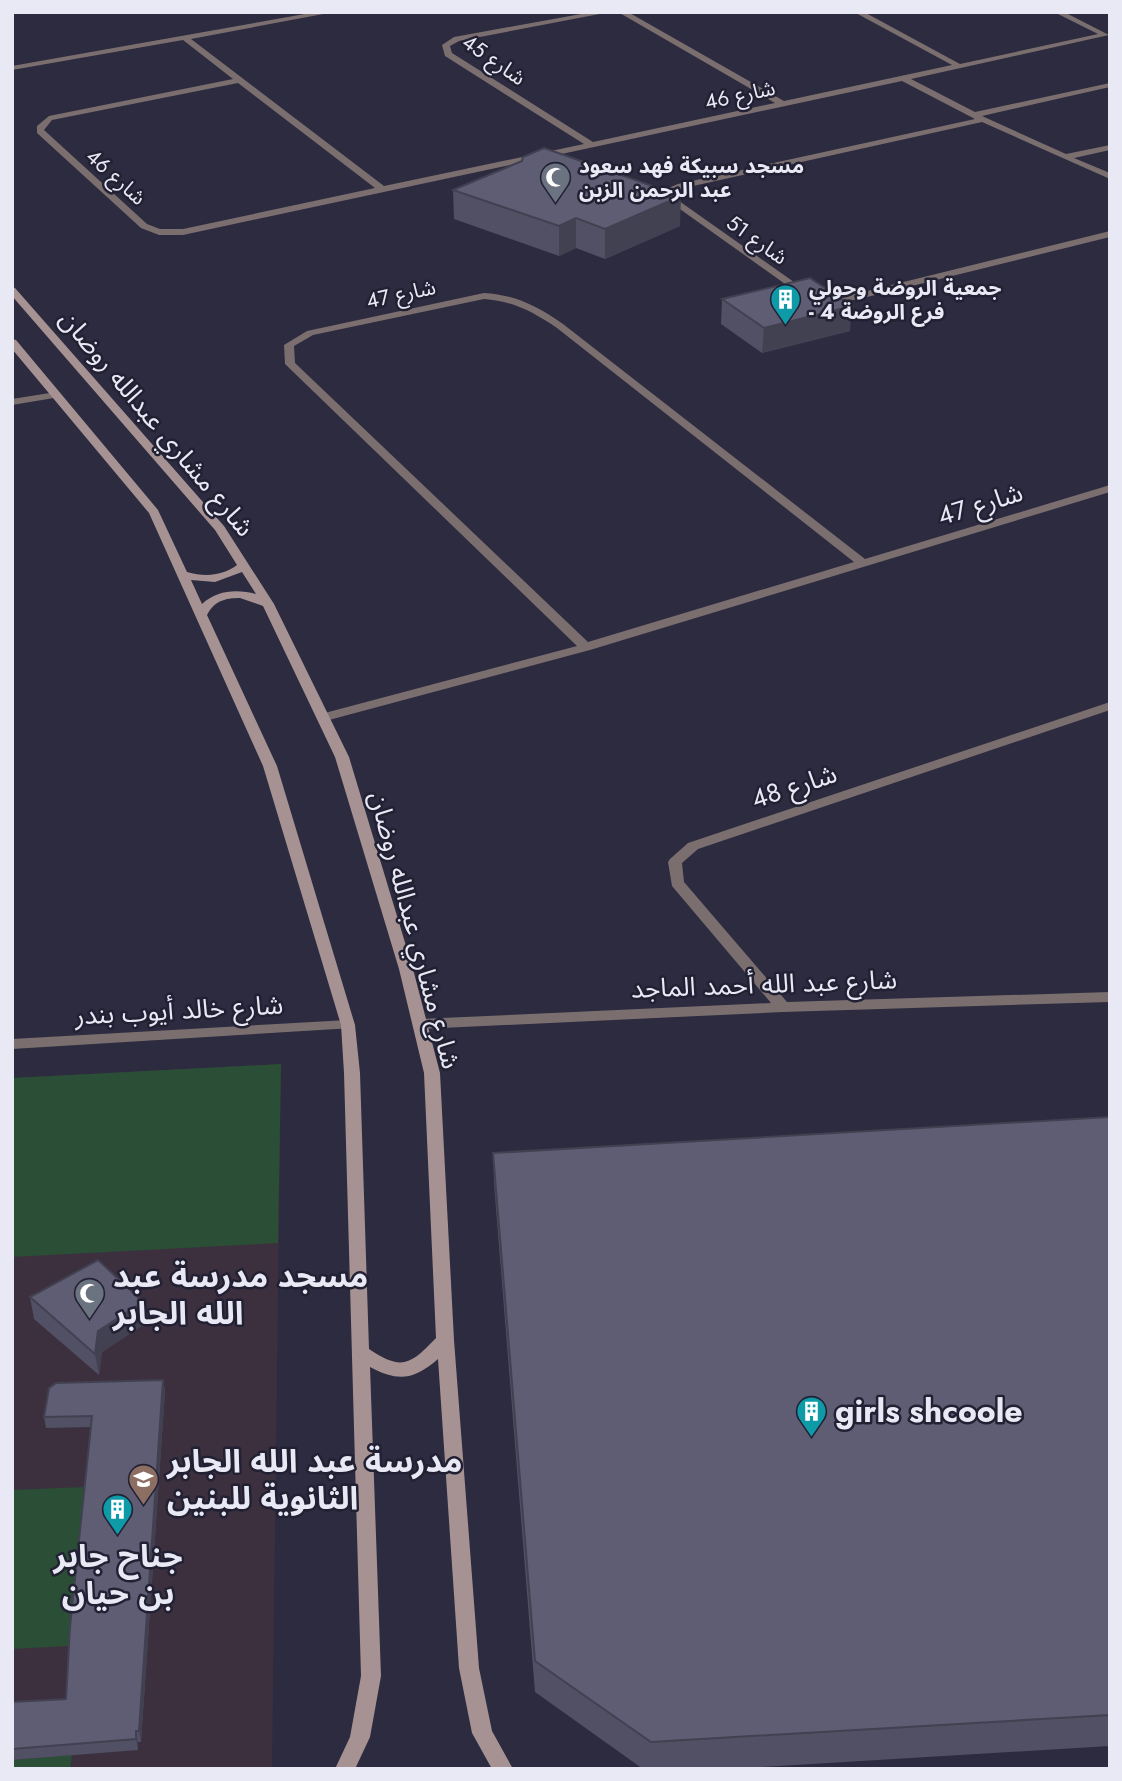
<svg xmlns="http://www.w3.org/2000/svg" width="1122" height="1781" font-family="Jost,'Noto Sans Arabic',sans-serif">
<rect width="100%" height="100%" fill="#2c2b3f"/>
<path fill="#3c303f" d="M 281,1064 L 272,1769 L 12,1769 L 12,1078 Z"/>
<path fill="#2a4e36" d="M 281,1064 L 278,1243 L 12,1257 L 12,1078 Z
M 86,1487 L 69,1646 L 12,1649 L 12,1490 Z
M 72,1755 L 70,1769 L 12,1769 L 12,1760 Z"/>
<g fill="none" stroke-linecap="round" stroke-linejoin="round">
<path fill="#7b6e6f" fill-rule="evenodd" d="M 316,12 L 334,12 L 191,39 L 384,186 L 584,144 L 445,56 L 442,45 L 454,37 L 592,12 L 610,12 L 459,41 L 450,46 L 452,53 L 593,142 L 775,103 L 618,12 L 628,12 L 784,101 L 952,65 L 854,12 L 864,12 L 960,64 L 1098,34 L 1054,12 L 1064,12 L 1109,35 L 911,79 L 975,112 L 1110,83 L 1110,87 L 982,116 L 1066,154 L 1110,145 L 1110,150 L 1074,158 L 1110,173 L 1110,179 L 982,122 L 684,188 L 673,193 L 672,196 L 801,287 L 820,292 L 855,294 L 1110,231 L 1110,237 L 855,300 L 820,298 L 795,291 L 663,197 L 666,189 L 678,184 L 975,119 L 902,81 L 183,235 L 159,235 L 141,228 L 37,133 L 37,126 L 49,116 L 233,79 L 183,40 L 12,70 L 12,66 ZM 238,83 L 375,188 L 183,229 L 160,229 L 147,224 L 44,130 L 52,120 Z
M 484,293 C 516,295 537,306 563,324 L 865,559 L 1110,485 L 1110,492 L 590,650 L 329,720 L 321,720 L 319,717 L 321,714 L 577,646 L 285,364 L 284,345 L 307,331 ZM 484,299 C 513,301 533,312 557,328 L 854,562 L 588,642 L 295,363 L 294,346 L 313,335 Z
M 56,392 L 60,393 L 60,397 L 12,405 L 12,399 Z
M 1110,702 L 1110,710 L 698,849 L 682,863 L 684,882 L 787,1002 L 1110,992 L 1110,1002 L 783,1012 L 420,1029 L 413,1024 L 420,1019 L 771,1003 L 672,886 L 668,862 L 670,859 L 688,843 Z
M 348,1020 L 353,1022 L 355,1025 L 353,1028 L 12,1049 L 12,1039 Z"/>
<path fill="#a69293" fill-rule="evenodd" d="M 12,287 L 15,288 L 224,526 L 274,604 L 349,757 L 413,969 L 440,1073 L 454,1340 L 479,1668 L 492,1731 L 513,1769 L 492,1769 L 472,1733 L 459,1668 L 438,1359 C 414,1380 398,1382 370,1367 L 381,1676 L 370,1737 L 355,1769 L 335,1769 L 350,1737 L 361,1676 L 344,1073 L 341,1025 L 263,766 L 149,513 L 12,349 L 12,339 L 16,340 L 158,510 L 187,572 C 205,577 222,576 237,565 L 215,530 L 12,296 ZM 242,572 L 256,594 C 237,589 217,590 202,604 L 191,580 L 215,582 ZM 240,598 L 263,606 L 335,757 L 399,969 L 424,1073 L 436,1338 C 410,1365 402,1371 369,1349 L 360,1073 L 355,1025 L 277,766 L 207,615 C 214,601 225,598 240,598 Z"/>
</g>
<path fill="#515064" d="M 453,190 L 680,226 L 605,259 L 576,248 L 559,256 L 454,219 Z
M 722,299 L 850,331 L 762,353 L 721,324 Z
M 1110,1117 L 1110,1746 L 730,1769 L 643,1769 L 535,1692 L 494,1184 L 493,1153 Z
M 30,1297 L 143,1302 L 146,1323 L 102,1352 L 99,1375 L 34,1319 Z
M 163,1380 L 165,1391 L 141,1742 L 138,1742 L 138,1750 L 12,1760 L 12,1702 L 66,1699 L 91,1427 L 46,1428 L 44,1417 Z"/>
<path fill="#424151" d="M 681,196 L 680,226 L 605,259 L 605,229 Z
M 576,218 L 576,248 L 559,256 L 559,226 Z
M 852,306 L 850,331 L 762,353 L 764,328 Z
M 143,1302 L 146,1323 L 102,1352 L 99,1375 L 95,1354 L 98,1331 Z
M 163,1380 L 165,1391 L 141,1742 L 139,1731 Z
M 136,1731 L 138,1742 L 138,1750 L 136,1739 Z"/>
<path fill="#5e5d74" stroke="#424151" stroke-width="2" d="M 544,148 L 681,196 L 605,229 L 576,218 L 559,226 L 453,190 L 522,161 L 523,157 Z
M 810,278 L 852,306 L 764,328 L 722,299 Z
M 1110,1117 L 1110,1715 L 651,1742 L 535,1661 L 493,1153 Z
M 98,1260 L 143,1302 L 98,1331 L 95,1354 L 30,1297 Z
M 163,1380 L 139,1731 L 136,1731 L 136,1739 L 12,1749 L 12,1702 L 66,1699 L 70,1627 L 92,1416 L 44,1417 L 49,1388 L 56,1383 Z"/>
<defs>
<symbol id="mosque-pin" viewBox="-11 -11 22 30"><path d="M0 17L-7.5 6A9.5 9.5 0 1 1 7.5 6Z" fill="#6b7280" stroke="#222134"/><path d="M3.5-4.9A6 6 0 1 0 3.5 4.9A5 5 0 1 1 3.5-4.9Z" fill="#fff"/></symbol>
<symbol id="building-pin" viewBox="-11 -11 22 30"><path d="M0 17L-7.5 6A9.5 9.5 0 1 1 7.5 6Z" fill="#0f9aa8" stroke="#222134"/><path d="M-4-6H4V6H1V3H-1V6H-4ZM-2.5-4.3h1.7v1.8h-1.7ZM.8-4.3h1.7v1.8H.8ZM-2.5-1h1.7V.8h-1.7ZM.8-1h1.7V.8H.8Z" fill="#fff"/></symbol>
<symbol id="school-pin" viewBox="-11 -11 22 30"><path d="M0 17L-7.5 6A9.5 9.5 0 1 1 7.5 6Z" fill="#8d6e63" stroke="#222134"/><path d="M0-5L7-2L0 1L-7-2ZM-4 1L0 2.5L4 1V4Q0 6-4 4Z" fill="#fff"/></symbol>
</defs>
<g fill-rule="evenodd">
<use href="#mosque-pin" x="538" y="160" width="35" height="47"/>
<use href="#building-pin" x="768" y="282" width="35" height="47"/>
<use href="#mosque-pin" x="72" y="1276" width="35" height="47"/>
<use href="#building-pin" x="794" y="1394" width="35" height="47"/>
<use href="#school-pin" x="126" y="1462" width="35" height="47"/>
<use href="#building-pin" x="100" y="1492" width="35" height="47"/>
</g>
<g text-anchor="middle" stroke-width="5" stroke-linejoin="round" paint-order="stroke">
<g font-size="21" fill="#e9e9f6" stroke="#222134">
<text transform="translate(494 60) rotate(35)" y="7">شارع 45</text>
<text transform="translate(740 95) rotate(-12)" y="7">شارع 46</text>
<text transform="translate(116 177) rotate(42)" y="7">شارع 46</text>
<text transform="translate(757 240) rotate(35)" y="7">شارع 51</text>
<text transform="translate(401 294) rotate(-12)" y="7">شارع 47</text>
</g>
<g font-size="21" font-weight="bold" fill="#e9e9f6" stroke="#222134" text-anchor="start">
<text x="579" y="173">مسجد سبيكة فهد سعود<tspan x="579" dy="24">عبد الرحمن الزبن</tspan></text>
<text x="809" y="295">جمعية الروضة وحولي<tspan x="809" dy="24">- فرع الروضة 4</tspan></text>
</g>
<g font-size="26" fill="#e9e9f6" stroke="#222134">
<text transform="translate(157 423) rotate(50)" y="9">شارع مشاري عبدالله روضان</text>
<text transform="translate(980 504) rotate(-17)" y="9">شارع 47</text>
<text transform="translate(794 786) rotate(-18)" y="9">شارع 48</text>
<text transform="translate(415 930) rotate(75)" y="9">شارع مشاري عبدالله روضان</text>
<text transform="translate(764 984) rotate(-2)" y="9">شارع عبد الله أحمد الماجد</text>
<text transform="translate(179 1010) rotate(-3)" y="9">شارع خالد أيوب بندر</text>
</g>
<g font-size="32" font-weight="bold" fill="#e9e9f6" stroke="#222134" text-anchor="start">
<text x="113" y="1287">مسجد مدرسة عبد<tspan x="113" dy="37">الله الجابر</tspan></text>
<text x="835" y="1422">girls shcoole</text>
<text x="167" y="1472">مدرسة عبد الله الجابر<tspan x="167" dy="37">الثانوية للبنين</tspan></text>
<text x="118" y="1567" text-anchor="middle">جناح جابر<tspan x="118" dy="37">بن حيان</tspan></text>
</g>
</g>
<rect width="1122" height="1781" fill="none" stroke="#e9e9f6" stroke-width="28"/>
</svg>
